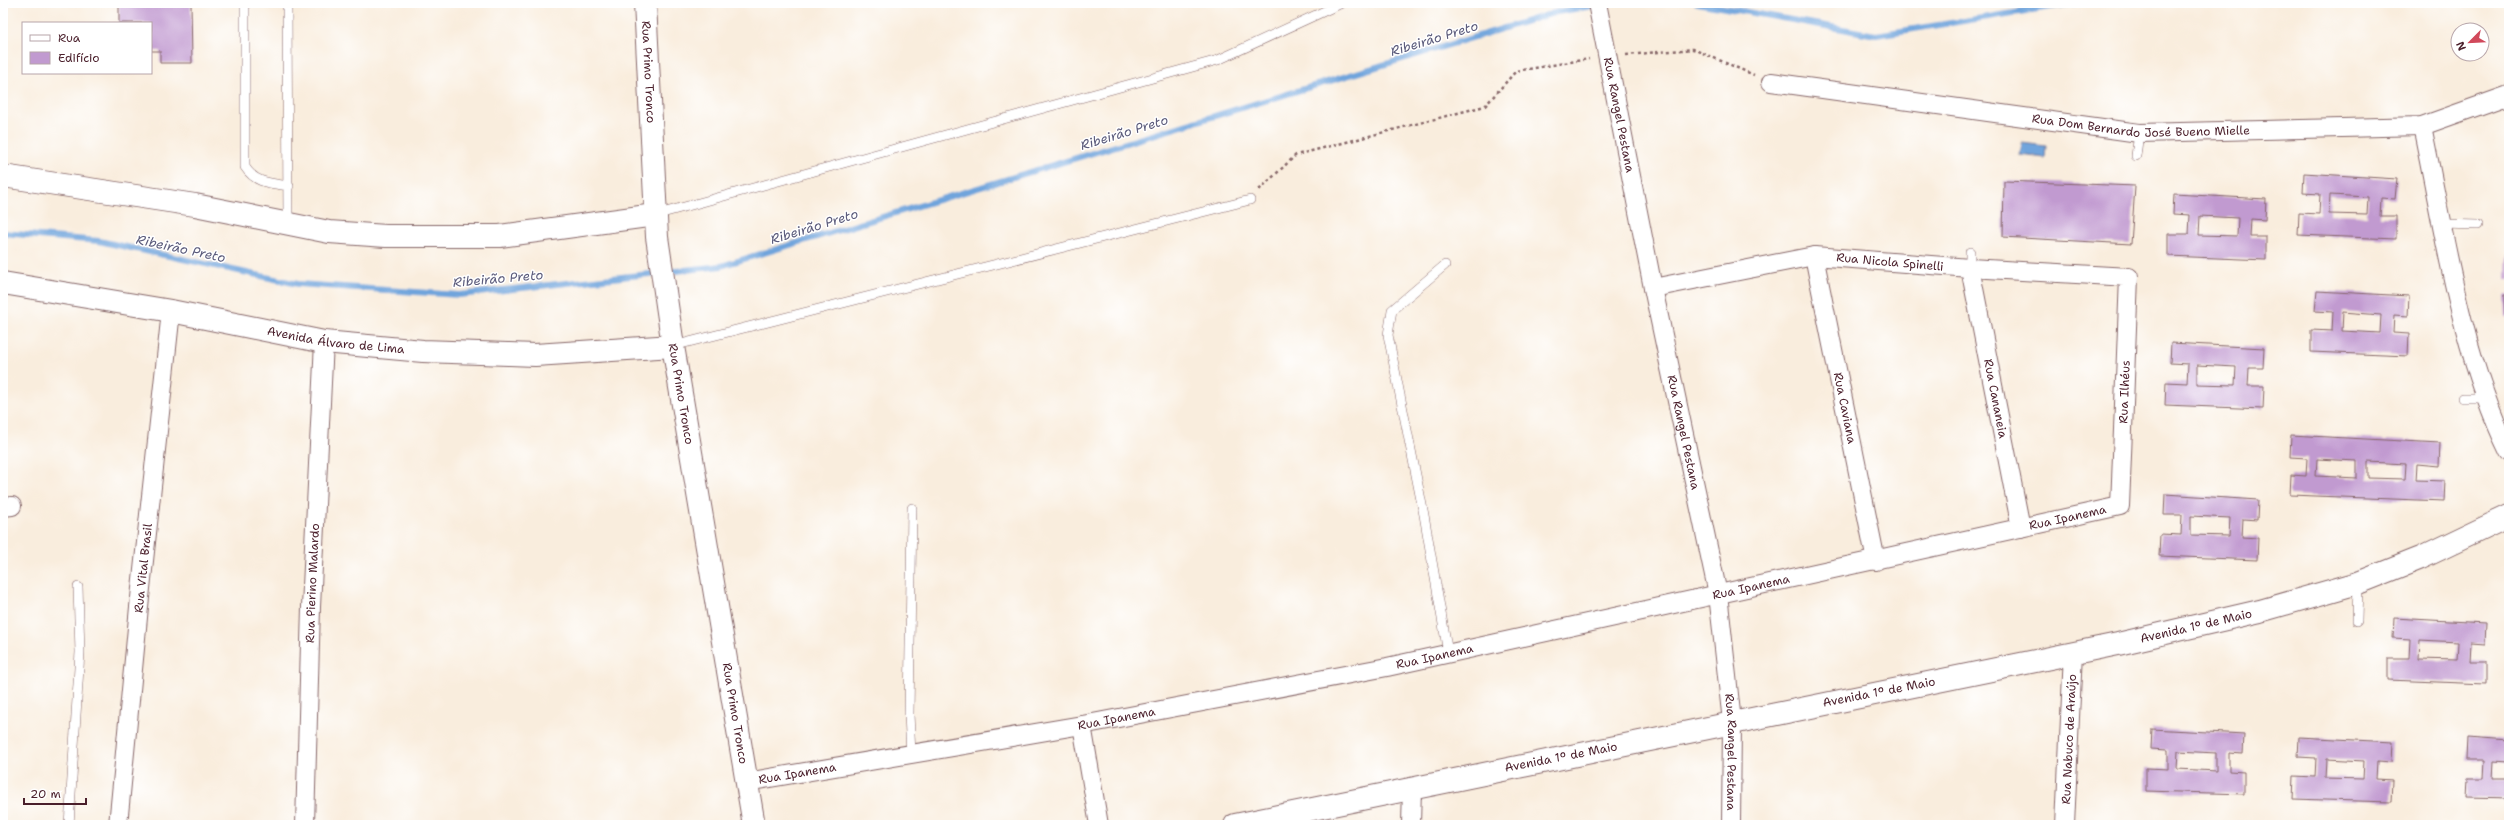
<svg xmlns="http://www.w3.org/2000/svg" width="2512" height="828" font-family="'Shantell Sans',sans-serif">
<rect width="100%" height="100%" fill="#fff"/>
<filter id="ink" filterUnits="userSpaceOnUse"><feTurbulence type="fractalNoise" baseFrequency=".025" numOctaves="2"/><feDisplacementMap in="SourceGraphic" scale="8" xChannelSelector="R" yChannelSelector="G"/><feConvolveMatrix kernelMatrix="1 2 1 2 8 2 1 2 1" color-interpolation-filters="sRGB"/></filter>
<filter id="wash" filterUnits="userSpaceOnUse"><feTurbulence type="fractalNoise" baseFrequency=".012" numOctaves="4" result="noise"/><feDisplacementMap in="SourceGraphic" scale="16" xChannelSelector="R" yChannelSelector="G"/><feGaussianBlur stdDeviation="0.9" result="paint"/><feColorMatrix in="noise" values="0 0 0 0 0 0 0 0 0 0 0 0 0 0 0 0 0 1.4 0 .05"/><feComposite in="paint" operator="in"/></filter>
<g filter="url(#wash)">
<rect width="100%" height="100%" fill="#f9eddd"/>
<path fill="#70a4dc" stroke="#5d6284" d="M 2022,143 L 2046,146 L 2045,158 L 2020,155 Z"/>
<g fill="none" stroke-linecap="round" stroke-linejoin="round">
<path stroke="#70a4dc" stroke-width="6" d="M 1697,3 L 1876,35 L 2076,3
M 3,233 L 99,241 L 298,284 L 459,295 L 721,266 L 1557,12 L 1609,3"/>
</g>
<g id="blocks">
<path fill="#c19ad0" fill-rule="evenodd" d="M 119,3 L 191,3 L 192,63 L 160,63 L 160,51 L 151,51 L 151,23 L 119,23 Z
M 2304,173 L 2397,179 L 2395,199 L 2381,198 L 2380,216 L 2396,216 L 2396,239 L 2298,235 L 2299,213 L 2319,214 L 2320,194 L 2303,193 ZM 2330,195 L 2368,197 L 2367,215 L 2329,214 Z
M 2004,181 L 2135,186 L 2131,244 L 2003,237 Z
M 2174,194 L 2266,199 L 2265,220 L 2251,219 L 2250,237 L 2266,237 L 2266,260 L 2168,256 L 2168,234 L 2189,234 L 2190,215 L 2173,214 ZM 2200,216 L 2238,218 L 2237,236 L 2199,235 Z
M 2507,255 L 2509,255 L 2509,279 L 2506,279 Z
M 2317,291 L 2409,296 L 2408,316 L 2394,315 L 2393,333 L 2409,334 L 2408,356 L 2311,352 L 2311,330 L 2332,331 L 2333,312 L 2315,311 ZM 2343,312 L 2381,315 L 2380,333 L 2342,331 Z
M 2504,295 L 2509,295 L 2509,316 L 2505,316 Z
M 2171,343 L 2264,348 L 2263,368 L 2249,368 L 2248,386 L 2264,386 L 2263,409 L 2165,405 L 2166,382 L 2187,383 L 2188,364 L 2170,363 ZM 2197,365 L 2236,367 L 2235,385 L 2197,384 Z
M 2291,435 L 2440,443 L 2439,466 L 2417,464 L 2416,480 L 2445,481 L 2444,501 L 2290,495 L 2291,475 L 2306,476 L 2307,458 L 2290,457 ZM 2317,459 L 2357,461 L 2357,478 L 2316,476 ZM 2368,462 L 2406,464 L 2405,479 L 2368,478 Z
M 2165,494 L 2258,500 L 2257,520 L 2243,519 L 2242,537 L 2258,538 L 2257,560 L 2159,556 L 2160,534 L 2181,535 L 2182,515 L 2164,515 ZM 2191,516 L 2230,518 L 2229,536 L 2191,535 Z
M 2394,618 L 2486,623 L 2485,644 L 2471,643 L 2470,661 L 2486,661 L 2486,684 L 2388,680 L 2388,658 L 2409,658 L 2410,639 L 2393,638 ZM 2420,640 L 2458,642 L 2457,660 L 2419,659 Z
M 2152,729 L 2244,734 L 2243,754 L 2229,753 L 2229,771 L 2244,772 L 2244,794 L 2146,791 L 2146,768 L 2168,769 L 2168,750 L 2151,749 ZM 2178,751 L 2216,753 L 2216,771 L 2177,769 Z
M 2299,737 L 2392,742 L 2391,762 L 2377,761 L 2376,779 L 2392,780 L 2391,802 L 2293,799 L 2294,776 L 2315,777 L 2316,758 L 2298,757 ZM 2326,759 L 2364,761 L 2363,779 L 2325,778 Z
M 2468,737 L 2509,740 L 2509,762 L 2494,761 L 2493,779 L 2509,779 L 2509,799 L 2467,798 L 2468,778 L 2483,778 L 2484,760 L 2467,760 Z"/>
</g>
</g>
<g filter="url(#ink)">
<use href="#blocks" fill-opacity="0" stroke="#876769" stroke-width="1"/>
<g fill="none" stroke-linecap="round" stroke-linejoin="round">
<defs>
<path id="lane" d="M 245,3 L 245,167 C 256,184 271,183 289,186
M 287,3 L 288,224
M 2136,156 L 2139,133
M 655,215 L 1218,60 L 1342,3
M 2442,224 L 2478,225
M 1445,265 L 1392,310 L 1388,335 L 1424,515 L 1448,653
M 1970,268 L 1970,252
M 673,346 L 1250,200
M 2462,398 L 2486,398
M 2357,621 L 2358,583
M 911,754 L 909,714 L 912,508
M 69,825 L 80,652 L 78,587"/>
<g id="street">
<path id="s1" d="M 1597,3 L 1653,288 L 1718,594 L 1732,722 L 1731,825"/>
<path id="s2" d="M 1771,82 L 2139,133 L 2422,126 L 2509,95"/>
<path d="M 2422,126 C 2445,235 2460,351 2509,452"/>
<path id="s3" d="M 1814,256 L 1876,561"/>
<path id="s4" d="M 1970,268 L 2021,528"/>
<path d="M 3,507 L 12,506"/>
<path d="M 1082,725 L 1099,825"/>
<path id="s5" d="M 746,782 L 1082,725 L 1387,667 L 2120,506 L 2129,277 L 1970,268 L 1814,256 L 1653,288"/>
<path id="s6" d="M 118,825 L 139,607 L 171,311"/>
<path id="s7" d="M 305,825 L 311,607 L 324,342"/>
<path d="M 1411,825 L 1412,787"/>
<path id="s8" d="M 2065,825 L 2073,653"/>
</g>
<g id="secondary">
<path id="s9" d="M 645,3 L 657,237 L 673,346 L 754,825"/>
<path d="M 3,176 L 195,205 L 329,232 L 386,236 L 500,236 L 655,215"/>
<path id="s10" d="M 3,283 L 171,311 L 324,342 L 423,351 L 535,355 L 673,346"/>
<path d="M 1235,825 L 2118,644 L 2260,611 L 2358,583 L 2421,558 L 2509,516"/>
</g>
</defs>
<use href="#lane" stroke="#876769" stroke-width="10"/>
<use href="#street" stroke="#876769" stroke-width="20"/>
<use href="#secondary" stroke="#876769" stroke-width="24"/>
<path stroke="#876769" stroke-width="2.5" stroke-dasharray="3 3" stroke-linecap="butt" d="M 1626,55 L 1693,49 L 1754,75
M 1259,190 L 1296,155 L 1485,106 L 1516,71 L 1589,59"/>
<use href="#lane" stroke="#fff" stroke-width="9"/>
<use href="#street" stroke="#fff" stroke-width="18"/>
<use href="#secondary" stroke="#fff" stroke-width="22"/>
</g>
</g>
<g text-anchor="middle" stroke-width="3" stroke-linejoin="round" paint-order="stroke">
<g font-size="12" fill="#4a1f2b" stroke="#fff">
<text dy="4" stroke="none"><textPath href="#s9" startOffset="69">Rua Primo Tronco</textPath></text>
<text dy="4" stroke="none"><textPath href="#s1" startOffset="114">Rua Rangel Pestana</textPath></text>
<text dy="4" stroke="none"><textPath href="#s2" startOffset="373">Rua Dom Bernardo José Bueno Mielle</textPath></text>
<text transform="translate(1890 262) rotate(5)" y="4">Rua Nicola Spinelli</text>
<text dy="4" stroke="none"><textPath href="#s10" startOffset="338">Avenida Álvaro de Lima</textPath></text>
<text dy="4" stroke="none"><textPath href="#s5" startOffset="1516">Rua Ilhéus</textPath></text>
<text dy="4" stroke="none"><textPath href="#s9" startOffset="393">Rua Primo Tronco</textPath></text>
<text dy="4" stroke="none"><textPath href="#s4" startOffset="133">Rua Cananeia</textPath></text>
<text dy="4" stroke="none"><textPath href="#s3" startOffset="155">Rua Caviana</textPath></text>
<text dy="4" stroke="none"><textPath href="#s1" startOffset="438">Rua Rangel Pestana</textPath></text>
<text dy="4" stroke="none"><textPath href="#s5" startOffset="1348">Rua Ipanema</textPath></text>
<text dy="4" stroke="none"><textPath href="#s6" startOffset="258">Rua Vital Brasil</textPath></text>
<text dy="4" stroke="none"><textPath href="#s7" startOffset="242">Rua Pierino Malardo</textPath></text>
<text dy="4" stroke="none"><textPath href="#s5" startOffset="1024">Rua Ipanema</textPath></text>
<text transform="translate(2196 626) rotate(-13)" y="4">Avenida 1º de Maio</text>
<text dy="4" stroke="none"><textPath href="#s5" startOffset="700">Rua Ipanema</textPath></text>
<text transform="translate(1879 692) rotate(-11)" y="4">Avenida 1º de Maio</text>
<text dy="4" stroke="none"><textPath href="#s9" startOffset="717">Rua Primo Tronco</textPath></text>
<text dy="4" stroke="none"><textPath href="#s5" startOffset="376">Rua Ipanema</textPath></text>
<text dy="4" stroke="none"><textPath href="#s8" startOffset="86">Rua Nabuco de Araújo</textPath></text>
<text dy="4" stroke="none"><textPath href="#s1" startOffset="762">Rua Rangel Pestana</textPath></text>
<text transform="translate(1561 757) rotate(-11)" y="4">Avenida 1º de Maio</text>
<text dy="4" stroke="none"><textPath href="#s5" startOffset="52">Rua Ipanema</textPath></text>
</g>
<g font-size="13" font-style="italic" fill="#5b5b7b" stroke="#fff">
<text transform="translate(1434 38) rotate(-17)" y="5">Ribeirão Preto</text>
<text transform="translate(1124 132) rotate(-17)" y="5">Ribeirão Preto</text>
<text transform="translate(814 226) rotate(-17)" y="5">Ribeirão Preto</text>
<text transform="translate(181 248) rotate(12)" y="5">Ribeirão Preto</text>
<text transform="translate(498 278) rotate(-5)" y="5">Ribeirão Preto</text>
</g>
</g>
<rect width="2512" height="828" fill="none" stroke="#fff" stroke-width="16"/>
<rect x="22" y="22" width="130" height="52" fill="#ffffff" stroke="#b7a5aa"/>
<rect x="30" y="35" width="20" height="6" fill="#ffffff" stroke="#b7a5aa"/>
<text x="58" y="42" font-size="12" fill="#4a1f2b">Rua</text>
<rect x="30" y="52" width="20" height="12" fill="#c19ad0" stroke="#b7a5aa"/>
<text x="58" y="62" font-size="12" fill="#4a1f2b">Edifício</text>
<g transform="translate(2470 42) rotate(246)"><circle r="19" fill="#ffffff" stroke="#b7a5aa"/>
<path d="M0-3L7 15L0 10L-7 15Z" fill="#d1495b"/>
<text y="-6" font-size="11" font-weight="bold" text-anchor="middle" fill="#4a1f2b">N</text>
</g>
<path d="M24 798v6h62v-6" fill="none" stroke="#4a1f2b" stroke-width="2"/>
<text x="30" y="798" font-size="12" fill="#4a1f2b" stroke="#ffffff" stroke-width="3" paint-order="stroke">20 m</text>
</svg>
